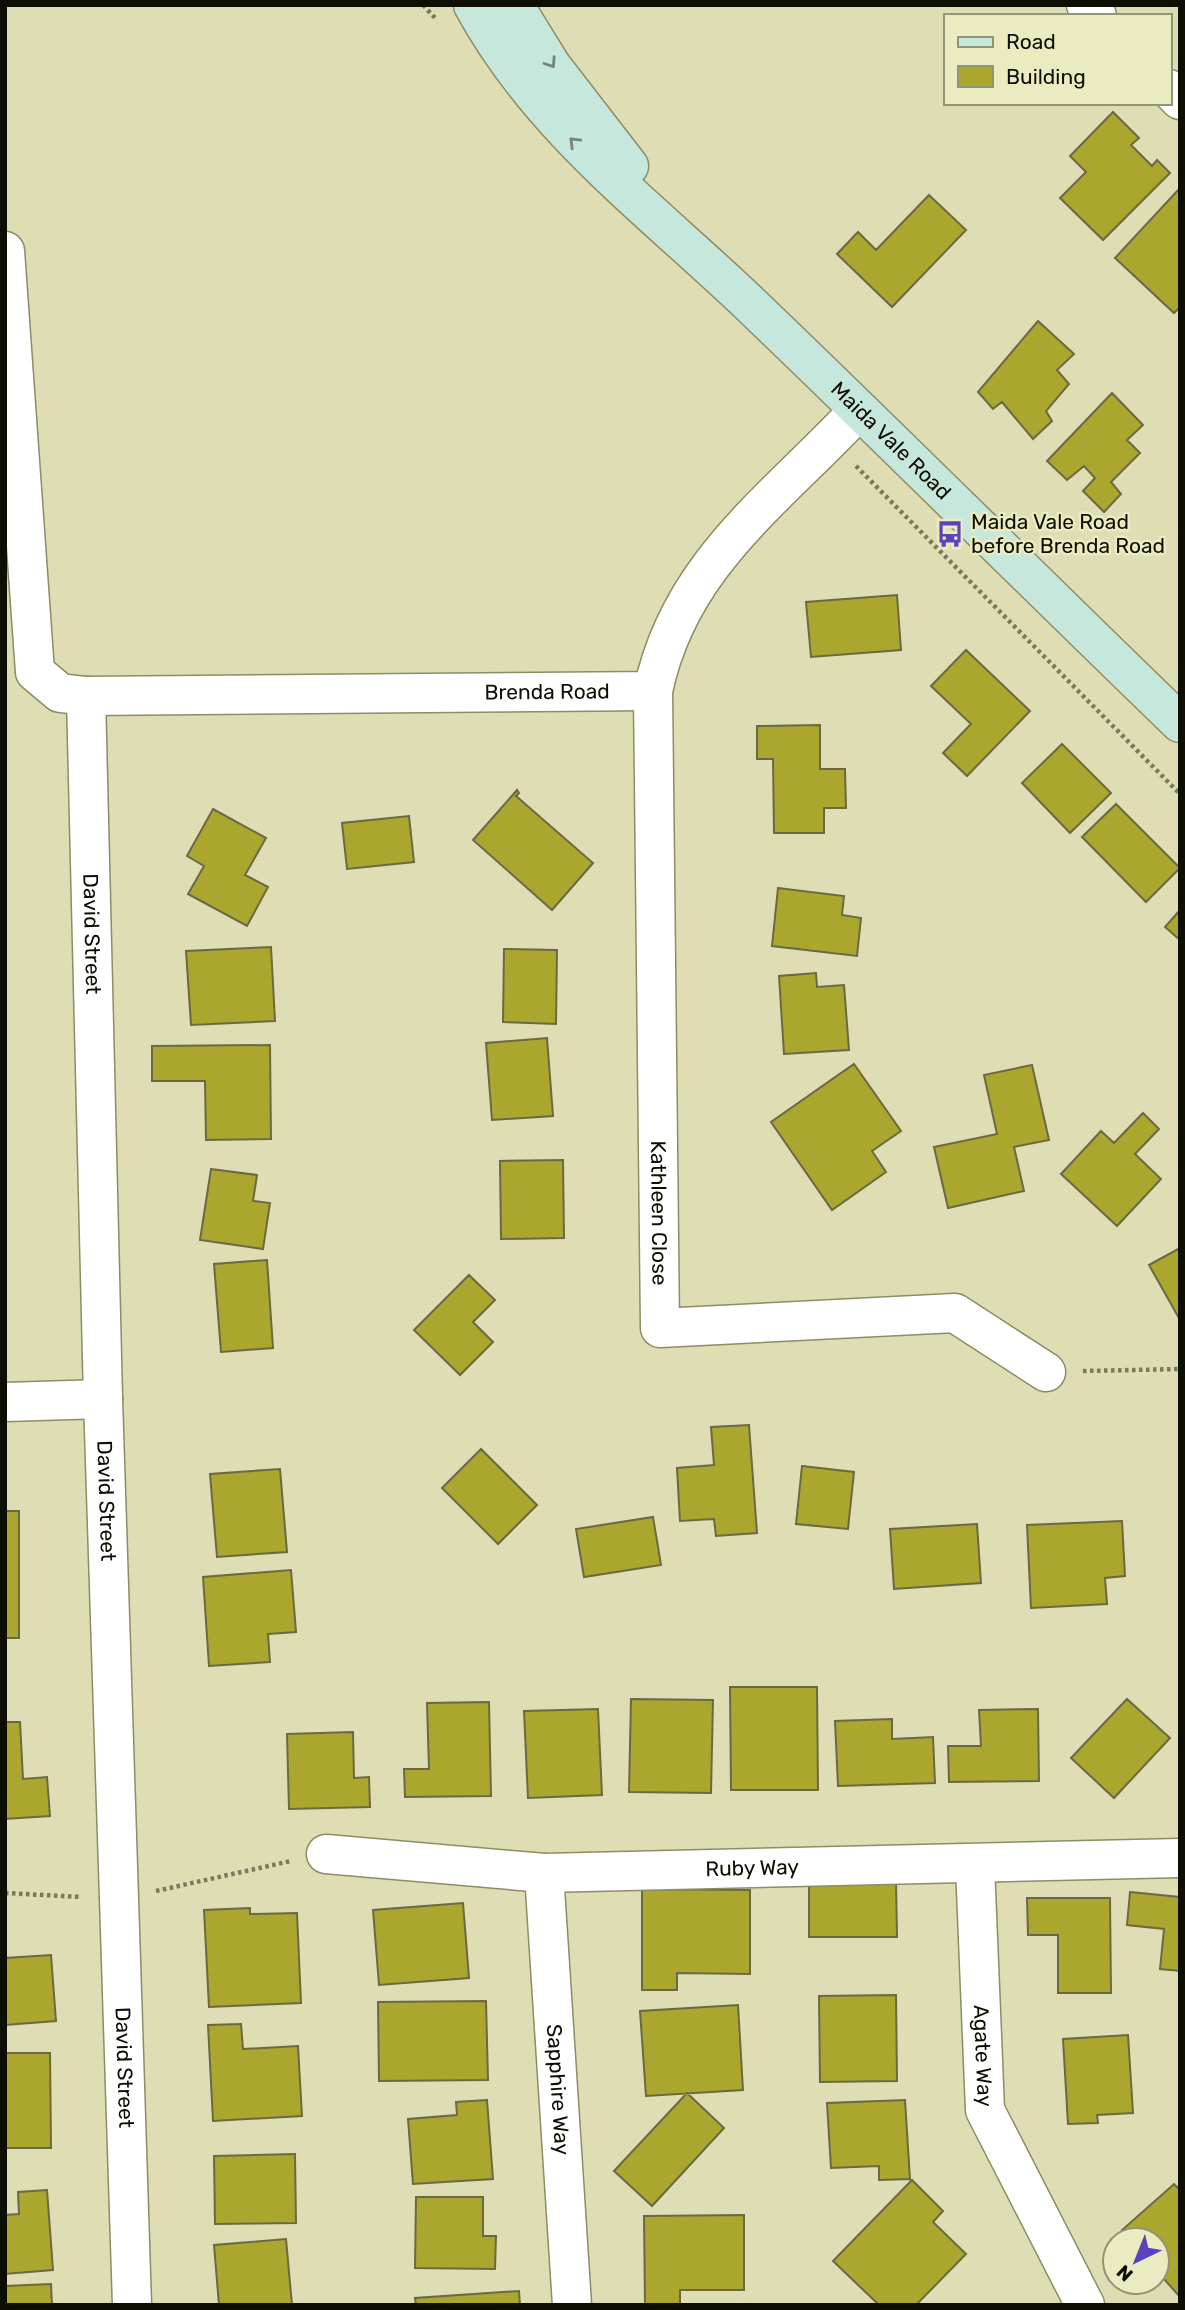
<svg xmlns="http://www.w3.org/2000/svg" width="1185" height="2310" font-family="Rubik,sans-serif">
<rect width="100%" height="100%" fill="#deddb4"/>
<path fill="#aba62e" stroke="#6b6944" stroke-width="2" d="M 1113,112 L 1139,138 L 1131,145 L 1152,166 L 1157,160 L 1170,173 L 1103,240 L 1060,198 L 1086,172 L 1070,156 Z
M 1179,189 L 1180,307 L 1174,313 L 1115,258 Z
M 929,195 L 966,230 L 892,307 L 837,254 L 858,232 L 876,250 Z
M 1038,321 L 1074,354 L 1057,370 L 1069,384 L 1046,411 L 1052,421 L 1033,439 L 1002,402 L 993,409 L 978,392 Z
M 1112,393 L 1143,425 L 1127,440 L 1140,453 L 1111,482 L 1121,494 L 1104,512 L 1083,491 L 1095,478 L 1084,466 L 1067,480 L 1047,461 Z
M 897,595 L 901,650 L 811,657 L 806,602 Z
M 966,650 L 1030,711 L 967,776 L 943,753 L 971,724 L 931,686 Z
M 820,725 L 820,769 L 845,769 L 846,808 L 824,808 L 824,833 L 774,833 L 773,759 L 757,759 L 757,726 Z
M 1062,744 L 1111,793 L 1070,833 L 1022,783 Z
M 517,790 L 519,793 L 516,796 L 593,863 L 552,910 L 473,840 Z
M 1116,804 L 1180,868 L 1146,902 L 1082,837 Z
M 213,809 L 266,838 L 245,875 L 268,887 L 247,926 L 188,894 L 204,866 L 187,856 Z
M 409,816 L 414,862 L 347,869 L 342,823 Z
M 778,888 L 844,896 L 842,915 L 861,918 L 857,956 L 772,946 Z
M 1180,910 L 1180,940 L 1165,927 Z
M 271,947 L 275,1021 L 191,1025 L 186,951 Z
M 504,949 L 557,950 L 556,1024 L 503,1022 Z
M 816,973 L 817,987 L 844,985 L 849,1050 L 784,1054 L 779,976 Z
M 547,1038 L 553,1116 L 492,1120 L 486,1043 Z
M 270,1045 L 271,1139 L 206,1140 L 205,1081 L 152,1081 L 152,1046 Z
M 854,1064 L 901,1131 L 872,1151 L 886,1172 L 832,1210 L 771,1122 Z
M 1032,1065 L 1049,1140 L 1014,1147 L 1024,1191 L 948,1208 L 934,1147 L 997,1134 L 984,1075 Z
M 1143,1113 L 1159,1129 L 1135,1154 L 1161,1179 L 1117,1226 L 1061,1174 L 1101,1131 L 1114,1143 Z
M 563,1160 L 564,1238 L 501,1239 L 500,1161 Z
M 211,1169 L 257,1175 L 253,1201 L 270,1203 L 263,1249 L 200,1240 Z
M 1180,1248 L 1180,1320 L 1149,1265 Z
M 267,1260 L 273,1348 L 221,1352 L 214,1264 Z
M 469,1275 L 495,1300 L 473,1322 L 493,1342 L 460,1375 L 414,1330 Z
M 749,1425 L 757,1533 L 716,1536 L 714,1519 L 680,1521 L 677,1468 L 714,1465 L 711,1427 Z
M 481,1449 L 537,1505 L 498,1544 L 442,1488 Z
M 802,1466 L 854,1472 L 848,1529 L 796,1524 Z
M 280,1469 L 287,1552 L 217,1557 L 210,1474 Z
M 5,1511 L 19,1511 L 19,1638 L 5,1638 Z
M 653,1517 L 661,1565 L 584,1577 L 576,1529 Z
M 1122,1521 L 1125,1576 L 1105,1578 L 1107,1604 L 1031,1608 L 1027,1525 Z
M 977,1524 L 981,1583 L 894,1589 L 890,1529 Z
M 291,1570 L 296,1632 L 268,1634 L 270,1662 L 209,1666 L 203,1577 Z
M 730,1687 L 817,1687 L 818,1790 L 731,1790 Z
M 631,1699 L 713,1700 L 711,1793 L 629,1792 Z
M 1127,1699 L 1170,1738 L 1114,1798 L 1071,1758 Z
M 489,1702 L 491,1796 L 405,1797 L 404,1769 L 429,1769 L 427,1703 Z
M 598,1709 L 602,1795 L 528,1798 L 524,1711 Z
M 1038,1709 L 1039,1781 L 949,1782 L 948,1746 L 981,1746 L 979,1710 Z
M 892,1719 L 892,1739 L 933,1737 L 935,1783 L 838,1786 L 835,1721 Z
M 5,1722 L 20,1722 L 23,1779 L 47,1777 L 50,1816 L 5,1819 Z
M 353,1732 L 354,1778 L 369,1777 L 370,1807 L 289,1809 L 287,1734 Z
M 809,1880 L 896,1880 L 897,1937 L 809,1937 Z
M 642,1889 L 750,1890 L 750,1974 L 677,1973 L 677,1990 L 642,1990 Z
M 1130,1892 L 1180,1897 L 1180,1971 L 1160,1969 L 1164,1929 L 1127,1925 Z
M 1027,1898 L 1110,1898 L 1111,1993 L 1058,1993 L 1058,1935 L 1028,1935 Z
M 463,1903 L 469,1978 L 379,1985 L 373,1910 Z
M 250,1908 L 250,1914 L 297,1913 L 301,2003 L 209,2007 L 204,1910 Z
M 51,1955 L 56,2021 L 5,2025 L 5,1958 Z
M 896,1995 L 897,2081 L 820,2082 L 819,1996 Z
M 486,2001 L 488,2080 L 379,2081 L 378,2002 Z
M 738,2005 L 743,2090 L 646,2096 L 640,2011 Z
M 241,2024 L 243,2049 L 298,2046 L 302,2116 L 213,2121 L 208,2025 Z
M 1128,2035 L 1133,2113 L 1097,2115 L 1098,2123 L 1068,2124 L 1063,2039 Z
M 5,2053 L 50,2053 L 51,2148 L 5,2148 Z
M 687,2093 L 724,2128 L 652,2206 L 614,2171 Z
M 487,2100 L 493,2179 L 413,2184 L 408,2119 L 457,2115 L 456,2102 Z
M 905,2100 L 910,2179 L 879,2180 L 879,2166 L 831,2168 L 827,2103 Z
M 295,2154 L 296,2223 L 215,2224 L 214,2156 Z
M 912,2180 L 943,2211 L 933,2222 L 966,2254 L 916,2305 L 879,2305 L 833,2261 Z
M 1174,2184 L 1180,2190 L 1179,2296 L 1157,2271 L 1157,2240 L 1130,2240 L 1122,2230 Z
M 47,2190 L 53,2270 L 5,2274 L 5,2215 L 19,2214 L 18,2192 Z
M 416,2197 L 483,2197 L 483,2236 L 496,2236 L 495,2269 L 415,2268 Z
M 744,2215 L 744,2290 L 680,2290 L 680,2305 L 645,2305 L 644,2216 Z
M 286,2239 L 292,2305 L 219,2305 L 214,2245 Z
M 51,2284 L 52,2305 L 5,2305 L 5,2286 Z
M 519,2291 L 520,2305 L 416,2305 L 415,2298 Z"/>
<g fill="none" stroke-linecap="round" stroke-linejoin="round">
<defs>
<g id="street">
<path d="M 1086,5 L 1097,16"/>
<path d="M 1169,89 L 1180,100"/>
<path id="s1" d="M 5,251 L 35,672 L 60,693 L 86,696 L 653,691 C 679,565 775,500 858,411"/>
<path id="s2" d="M 653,691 L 660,1328 L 955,1313 L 1046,1372"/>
<path id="s3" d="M 86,696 L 103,1399 L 132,2305"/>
<path d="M 5,1402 L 103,1399"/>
<path id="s4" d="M 326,1854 L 544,1873 L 1180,1858"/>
<path id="s5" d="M 975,1865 L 985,2110 L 1085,2305"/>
<path id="s6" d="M 544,1873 L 572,2305"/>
</g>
<g id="secondary">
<path id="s7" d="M 473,5 C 540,129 652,210 752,306 C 896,444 1037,585 1180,723"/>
<path d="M 514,5 L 551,65 L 629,166"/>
</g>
</defs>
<use href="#street" stroke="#8d8c66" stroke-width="41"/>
<use href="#secondary" stroke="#8d8c66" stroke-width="41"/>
<path stroke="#7a795e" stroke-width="4.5" stroke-dasharray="3.5 3.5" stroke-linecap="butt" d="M 423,5 L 436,19
M 856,466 L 1180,794
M 1083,1371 L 1180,1369
M 156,1891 L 291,1861
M 5,1893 L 82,1897"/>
<use href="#street" stroke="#fff" stroke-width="38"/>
<use href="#secondary" stroke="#c6e7dc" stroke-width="38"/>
</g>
<defs><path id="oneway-chevron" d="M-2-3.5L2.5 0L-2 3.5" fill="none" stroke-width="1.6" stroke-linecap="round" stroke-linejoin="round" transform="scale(1.75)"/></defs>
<g stroke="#73857a">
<use href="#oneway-chevron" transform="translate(551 63) rotate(56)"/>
<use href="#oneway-chevron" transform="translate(574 142) rotate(-135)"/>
</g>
<defs>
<symbol id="bus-bare" viewBox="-9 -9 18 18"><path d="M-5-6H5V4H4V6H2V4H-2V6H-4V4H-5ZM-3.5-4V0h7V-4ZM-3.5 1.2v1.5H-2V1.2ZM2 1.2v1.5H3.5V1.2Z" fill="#5a42ba" stroke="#ebebc1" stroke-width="2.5" paint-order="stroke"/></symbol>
</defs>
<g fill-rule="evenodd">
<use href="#bus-bare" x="931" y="515" width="38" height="38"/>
</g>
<g text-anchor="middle" stroke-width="5" stroke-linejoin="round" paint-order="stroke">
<g font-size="21" fill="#0e0e02" stroke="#ebebc1">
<text dy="7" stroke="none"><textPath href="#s7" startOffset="606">Maida Vale Road</textPath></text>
<text dy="7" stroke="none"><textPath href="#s1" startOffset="942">Brenda Road</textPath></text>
<text dy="7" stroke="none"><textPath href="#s3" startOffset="238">David Street</textPath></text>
<text dy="7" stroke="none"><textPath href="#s2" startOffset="522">Kathleen Close</textPath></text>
<text dy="7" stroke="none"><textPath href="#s3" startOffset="805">David Street</textPath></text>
<text dy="7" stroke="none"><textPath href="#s4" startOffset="427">Ruby Way</textPath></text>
<text dy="7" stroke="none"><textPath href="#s5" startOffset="191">Agate Way</textPath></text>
<text dy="7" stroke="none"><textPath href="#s3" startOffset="1372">David Street</textPath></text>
<text dy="7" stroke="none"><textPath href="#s6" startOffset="217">Sapphire Way</textPath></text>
</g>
<g font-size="21" fill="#0e0e02" stroke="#ebebc1" text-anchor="start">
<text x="971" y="529">Maida Vale Road<tspan x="971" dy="24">before Brenda Road</tspan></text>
</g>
</g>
<rect width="1185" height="2310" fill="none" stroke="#0e0e02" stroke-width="14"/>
<rect x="944" y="14" width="228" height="91" fill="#ebebc1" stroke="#939375" stroke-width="2"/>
<rect x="958" y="37" width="35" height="10" fill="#c6e7dc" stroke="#939375" stroke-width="2"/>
<text x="1006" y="49" font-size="21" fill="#0e0e02">Road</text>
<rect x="958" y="66" width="35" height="21" fill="#aba62e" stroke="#939375" stroke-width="2"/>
<text x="1006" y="84" font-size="21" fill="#0e0e02">Building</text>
<g transform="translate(1136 2261) rotate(223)"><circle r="33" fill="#ebebc1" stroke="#939375" stroke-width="2"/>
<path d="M0-5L12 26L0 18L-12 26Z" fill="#5a42ba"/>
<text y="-10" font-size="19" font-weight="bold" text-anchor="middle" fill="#0e0e02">N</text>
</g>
</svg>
